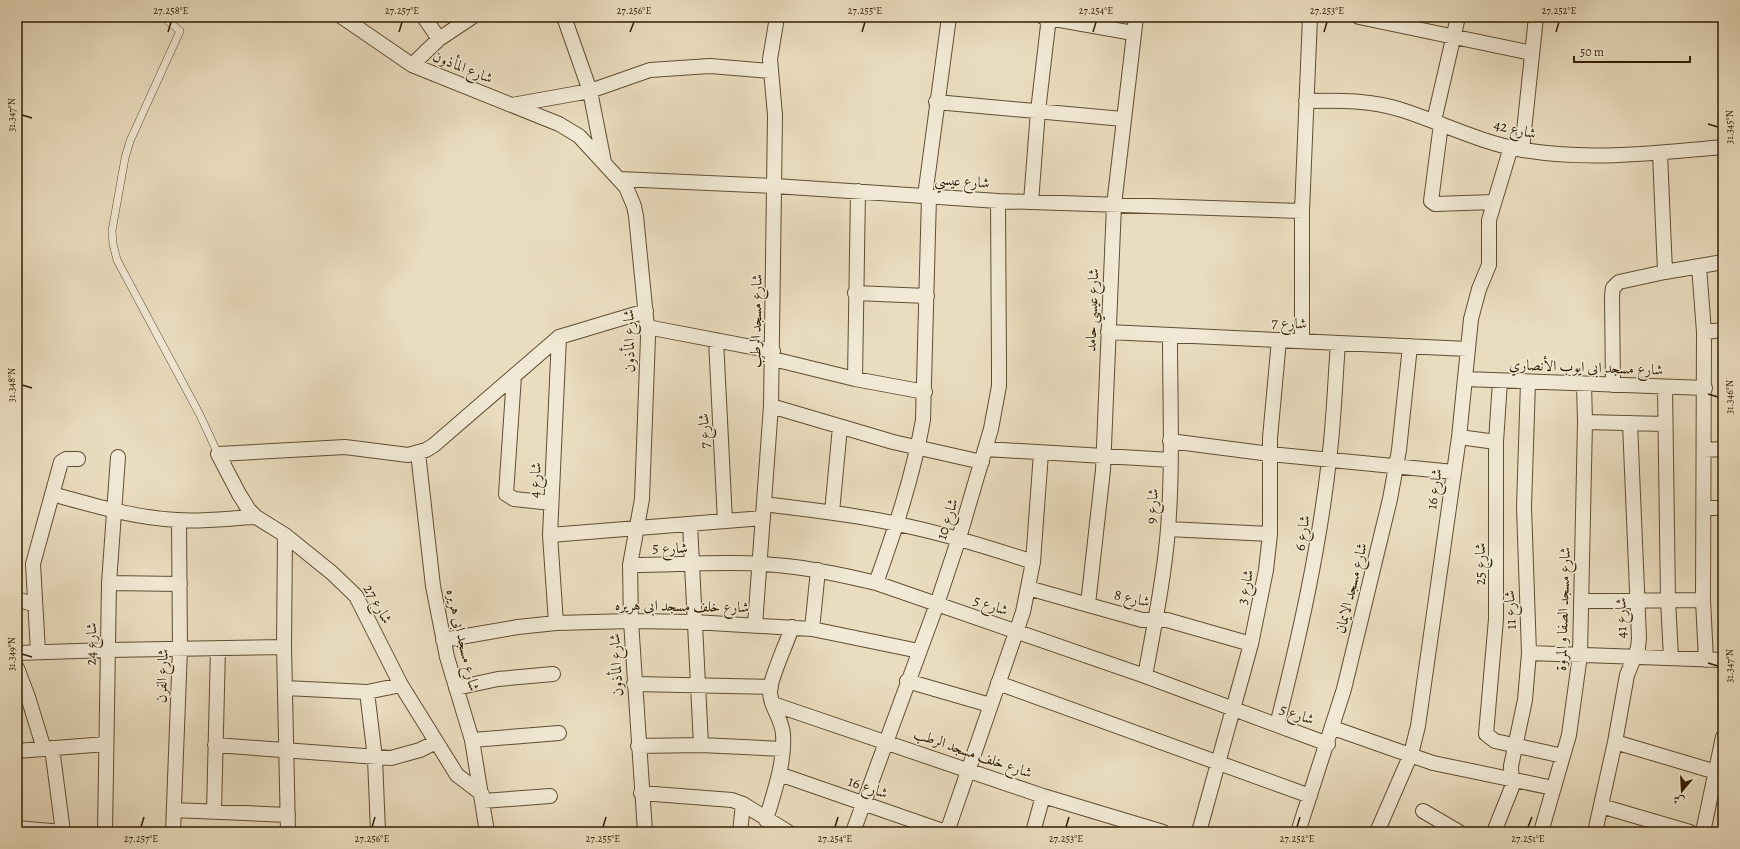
<svg xmlns="http://www.w3.org/2000/svg" width="1740" height="849" font-family="Alegreya,Amiri,serif">
<rect width="100%" height="100%" fill="#eaddbf"/>
<filter id="stains"><feTurbulence type="fractalNoise" baseFrequency=".005" numOctaves="4"/><feColorMatrix values="0 0 0 0 .2 0 0 0 0 .09 0 0 0 0 .02 0 0 0 .5 -.17"/></filter>
<radialGradient id="worn" r=".72"><stop offset=".6" stop-color="#630" stop-opacity="0"/><stop offset="1" stop-color="#630" stop-opacity=".3"/></radialGradient>
<g fill="none" stroke-linecap="round" stroke-linejoin="round">
<defs>
<path id="lane" d="M 163,17 L 180,31 L 130,141 L 125,158 L 112,231 L 113,244 L 117,260 L 200,415 L 218,454"/>
<path id="street" d="M 342,17 L 412,65 L 559,124 L 579,136 L 626,187 L 634,206 L 636,216 L 648,337 L 642,499 L 630,565 L 631,621 L 645,832
M 424,17 L 439,39
M 564,17 L 590,91 L 604,162
M 1043,17 L 1133,33
M 1359,17 L 1532,53
M 412,65 L 439,39 L 472,17
M 1306,101 C 1339,100 1373,100 1405,111 C 1444,124 1482,143 1523,150 C 1589,161 1657,153 1723,147
M 936,102 L 1123,119
M 512,105 L 590,91 L 650,70 L 710,66 L 770,71
M 1434,121 L 1458,17
M 1441,124 L 1431,201 L 1435,204 L 1493,202
M 1522,150 L 1536,17
M 1660,153 L 1665,272
M 619,179 L 775,186 L 998,201 L 1302,211
M 925,196 L 949,17
M 1031,202 L 1038,111 L 1049,17
M 1699,266 L 1704,332 L 1703,600 L 1706,660
M 855,293 L 927,296
M 647,327 L 773,351
M 1108,332 L 1468,349
M 1704,332 L 1723,330
M 716,340 L 725,521
M 1302,341 L 1302,211 L 1310,17
M 773,359 L 855,379 L 925,392
M 514,376 L 506,494 L 514,499 L 551,503
M 855,379 L 858,191
M 1465,379 L 1705,388
M 1500,381 L 1496,442 L 1496,619 L 1486,734 L 1495,741 L 1563,756
M 1613,385 L 1612,296 L 1613,288 L 1619,282 L 1665,272 L 1723,262
M 1665,387 L 1668,600 L 1671,658
M 771,406 L 893,442 L 982,462
M 1585,422 L 1665,424
M 1459,437 L 1496,442
M 1170,441 L 1270,454 L 1454,472
M 986,449 L 1171,460
M 1704,450 L 1723,449
M 418,453 L 433,586 L 447,657 L 472,740 L 487,832
M 52,494 C 93,505 134,518 177,520 C 203,522 230,518 256,517
M 764,504 C 809,510 853,514 897,524 C 943,533 988,547 1033,562
M 1704,508 L 1723,508
M 832,512 L 840,427
M 690,524 L 701,745
M 1168,529 L 1270,534
M 285,535 L 284,647 L 288,832
M 550,535 L 763,518
M 630,565 C 682,565 735,560 786,566 C 817,569 847,576 876,583 L 1145,676 L 1328,744
M 109,583 L 180,584
M 876,583 C 895,530 913,476 923,420 L 929,196
M 1028,588 L 1142,620 L 1167,620 L 1251,644
M 17,599 L 35,605
M 1581,601 L 1703,600
M 1088,604 L 1103,470 L 1114,205 L 1136,17
M 556,623 L 550,535 L 559,337
M 755,625 L 771,406 L 775,115 L 770,59 L 777,17
M 812,629 L 818,570
M 443,640 L 518,627 L 556,623 L 631,621 L 694,622 L 812,629 L 919,651
M 38,652 L 33,564 L 61,462 L 66,459 L 78,459
M 17,653 L 108,650 L 284,647
M 1529,653 L 1723,660
M 17,668 L 28,697 L 44,749
M 1145,676 C 1154,627 1164,579 1168,529 C 1173,465 1170,400 1170,335
M 907,681 L 990,705
M 998,683 L 1310,796
M 634,684 L 771,687
M 285,688 L 367,692 L 401,685
M 456,688 L 498,679 L 553,674
M 367,692 L 375,758 L 378,832
M 773,704 L 1043,796 L 1163,832
M 1277,725 C 1299,638 1319,550 1329,460 C 1334,421 1335,382 1338,343
M 1333,728 L 1433,763 L 1553,788
M 472,740 L 559,733
M 1615,742 L 1723,774
M 215,745 L 391,758 L 420,750 L 436,742
M 638,746 L 701,745 L 783,749
M 52,748 L 63,832
M 17,751 L 106,744
M 779,774 L 946,832
M 641,793 L 732,800 L 743,804 L 788,832
M 482,794 L 457,775 L 401,685 L 356,596 L 332,573 L 285,535 L 256,517 L 249,510 L 239,494 L 218,454 L 345,447 L 408,455 L 426,450 L 434,445 L 559,337 L 646,311
M 483,801 L 550,796
M 1601,806 L 1690,832
M 174,810 L 288,815
M 1423,811 L 1459,832
M 214,812 L 218,648
M 766,820 C 774,792 785,763 783,734 C 782,718 769,705 770,690 C 771,676 787,643 792,627
M 17,828 L 62,832
M 105,832 L 109,583 L 118,457
M 173,832 L 180,649 L 179,520
M 740,832 L 743,804
M 853,832 L 937,604 L 959,538 L 991,429 L 999,386 L 999,365 L 998,201
M 947,832 L 1023,612 L 1033,562 L 1041,453
M 1033,832 L 1043,796
M 1199,832 L 1251,644 L 1266,570 L 1270,534 L 1270,438 L 1279,340
M 1298,832 L 1344,689 L 1390,499 L 1399,450 L 1410,346
M 1377,832 L 1411,754 L 1418,726 L 1459,437 L 1471,319 L 1479,289 L 1489,265 L 1489,220 L 1511,147
M 1494,832 L 1512,787 L 1511,766 L 1525,700 L 1529,653 L 1524,507 L 1528,382
M 1541,832 L 1569,735 L 1580,655 L 1585,422 L 1584,384
M 1595,832 L 1615,742 L 1627,675 L 1638,648 L 1639,638 L 1630,423
M 1703,832 L 1723,737"/>
</defs>
<use href="#lane" stroke="#604e30" stroke-width="8"/>
<use href="#street" stroke="#604e30" stroke-width="16"/>
<use href="#lane" stroke="#f1e9d5" stroke-width="7"/>
<use href="#street" stroke="#f1e9d5" stroke-width="14"/>
</g>
<path fill="none" stroke="#321e00" stroke-width="1.5" d="M 168,32 L 171,22M 399,32 L 402,22M 630,32 L 634,22M 862,32 L 865,22M 1093,32 L 1096,22M 1324,32 L 1327,22M 1556,32 L 1559,22M 22,115 L 32,118M 1708,124 L 1718,127M 22,385 L 32,388M 1708,394 L 1718,397M 22,654 L 32,657M 1708,663 L 1718,666M 141,827 L 144,817M 372,827 L 375,817M 603,827 L 606,817M 835,827 L 838,817M 1066,827 L 1069,817M 1297,827 L 1300,817M 1528,827 L 1532,817"/>
<g text-anchor="middle" stroke-width="3" stroke-linejoin="round" paint-order="stroke">
<g font-size="15" fill="#321e00" stroke="#f1e9d5">
<text transform="translate(463 67) rotate(22)" y="5">شارع المأذون</text>
<text transform="translate(1515 129) rotate(13)" y="5">شارع 42</text>
<text transform="translate(962 181) rotate(4)" y="5">شارع عيسي</text>
<text transform="translate(1092 310) rotate(-88)" y="5">شارع عيسي حامد</text>
<text transform="translate(756 321) rotate(-89)" y="5">شارع مسجد الرطب</text>
<text transform="translate(1289 323) rotate(2)" y="5">شارع 7</text>
<text transform="translate(629 341) rotate(-91)" y="5">شارع المأذون</text>
<text transform="translate(1586 367) rotate(2)" y="5">شارع مسجد ابى ايوب الأنصاري</text>
<text transform="translate(704 431) rotate(-93)" y="5">شارع 7</text>
<text transform="translate(535 480) rotate(-87)" y="5">شارع 4</text>
<text transform="translate(1434 489) rotate(-82)" y="5">شارع 16</text>
<text transform="translate(1152 506) rotate(-87)" y="5">شارع 9</text>
<text transform="translate(947 519) rotate(-73)" y="5">شارع 10</text>
<text transform="translate(1302 533) rotate(-81)" y="5">شارع 6</text>
<text x="670" y="553">شارع 5</text>
<text transform="translate(1480 564) rotate(-90)" y="5">شارع 25</text>
<text transform="translate(1245 587) rotate(-79)" y="5">شارع 3</text>
<text transform="translate(1351 588) rotate(-76)" y="5">شارع مسجد الايمان</text>
<text transform="translate(1132 598) rotate(13)" y="5">شارع 8</text>
<text transform="translate(378 604) rotate(60)" y="5">شارع 27</text>
<text transform="translate(991 605) rotate(19)" y="5">شارع 5</text>
<text transform="translate(682 606) rotate(1)" y="5">شارع خلف مسجد ابى هريره</text>
<text transform="translate(1563 609) rotate(-88)" y="5">شارع مسجد الصفا و المروة</text>
<text transform="translate(1510 610) rotate(-92)" y="5">شارع 11</text>
<text transform="translate(1621 618) rotate(-91)" y="5">شارع 41</text>
<text transform="translate(463 640) rotate(77)" y="5">شارع مسجد ابى هريره</text>
<text transform="translate(91 644) rotate(-89)" y="5">شارع 24</text>
<text transform="translate(616 665) rotate(-93)" y="5">شارع المأذون</text>
<text transform="translate(162 676) rotate(-88)" y="5">شارع الفرن</text>
<text transform="translate(1297 714) rotate(20)" y="5">شارع 5</text>
<text transform="translate(973 753) rotate(19)" y="5">شارع خلف مسجد الرطب</text>
<text transform="translate(868 787) rotate(19)" y="5">شارع 16</text>
</g>
</g>
<rect width="1740" height="849" fill="none" stroke="#eaddbf" stroke-width="44"/>
<g transform="translate(1682 791) rotate(198)" stroke="#f1e9d5" stroke-width="3" paint-order="stroke">
<path d="M0-3L7 15L0 10L-7 15Z" fill="#321e00"/>
<text y="-6" font-size="11" font-weight="bold" text-anchor="middle" fill="#321e00">ش</text>
</g>
<path d="M1574 56v6h116v-6" fill="none" stroke="#321e00" stroke-width="2"/>
<text x="1580" y="56" font-size="12" fill="#321e00" stroke="#f1e9d5" stroke-width="3" paint-order="stroke">50 m</text>
<rect x="22" y="22" width="1696" height="805" fill="none" stroke="#321e00" stroke-width="1.5"/>
<g font-size="10" text-anchor="middle" fill="#321e00">
<text x="171" y="14">27.258°E</text>
<text x="402" y="14">27.257°E</text>
<text x="634" y="14">27.256°E</text>
<text x="865" y="14">27.255°E</text>
<text x="1096" y="14">27.254°E</text>
<text x="1327" y="14">27.253°E</text>
<text x="1559" y="14">27.252°E</text>
<text transform="translate(11 115) rotate(-90)" y="4">31.347°N</text>
<text transform="translate(1729 127) rotate(-90)" y="4">31.345°N</text>
<text transform="translate(11 385) rotate(-90)" y="4">31.348°N</text>
<text transform="translate(1729 397) rotate(-90)" y="4">31.346°N</text>
<text transform="translate(11 654) rotate(-90)" y="4">31.349°N</text>
<text transform="translate(1729 666) rotate(-90)" y="4">31.347°N</text>
<text x="141" y="842">27.257°E</text>
<text x="372" y="842">27.256°E</text>
<text x="603" y="842">27.255°E</text>
<text x="835" y="842">27.254°E</text>
<text x="1066" y="842">27.253°E</text>
<text x="1297" y="842">27.252°E</text>
<text x="1528" y="842">27.251°E</text>
</g>
<rect width="100%" height="100%" filter="url(#stains)"/>
<rect width="100%" height="100%" fill="url(#worn)"/>
</svg>
